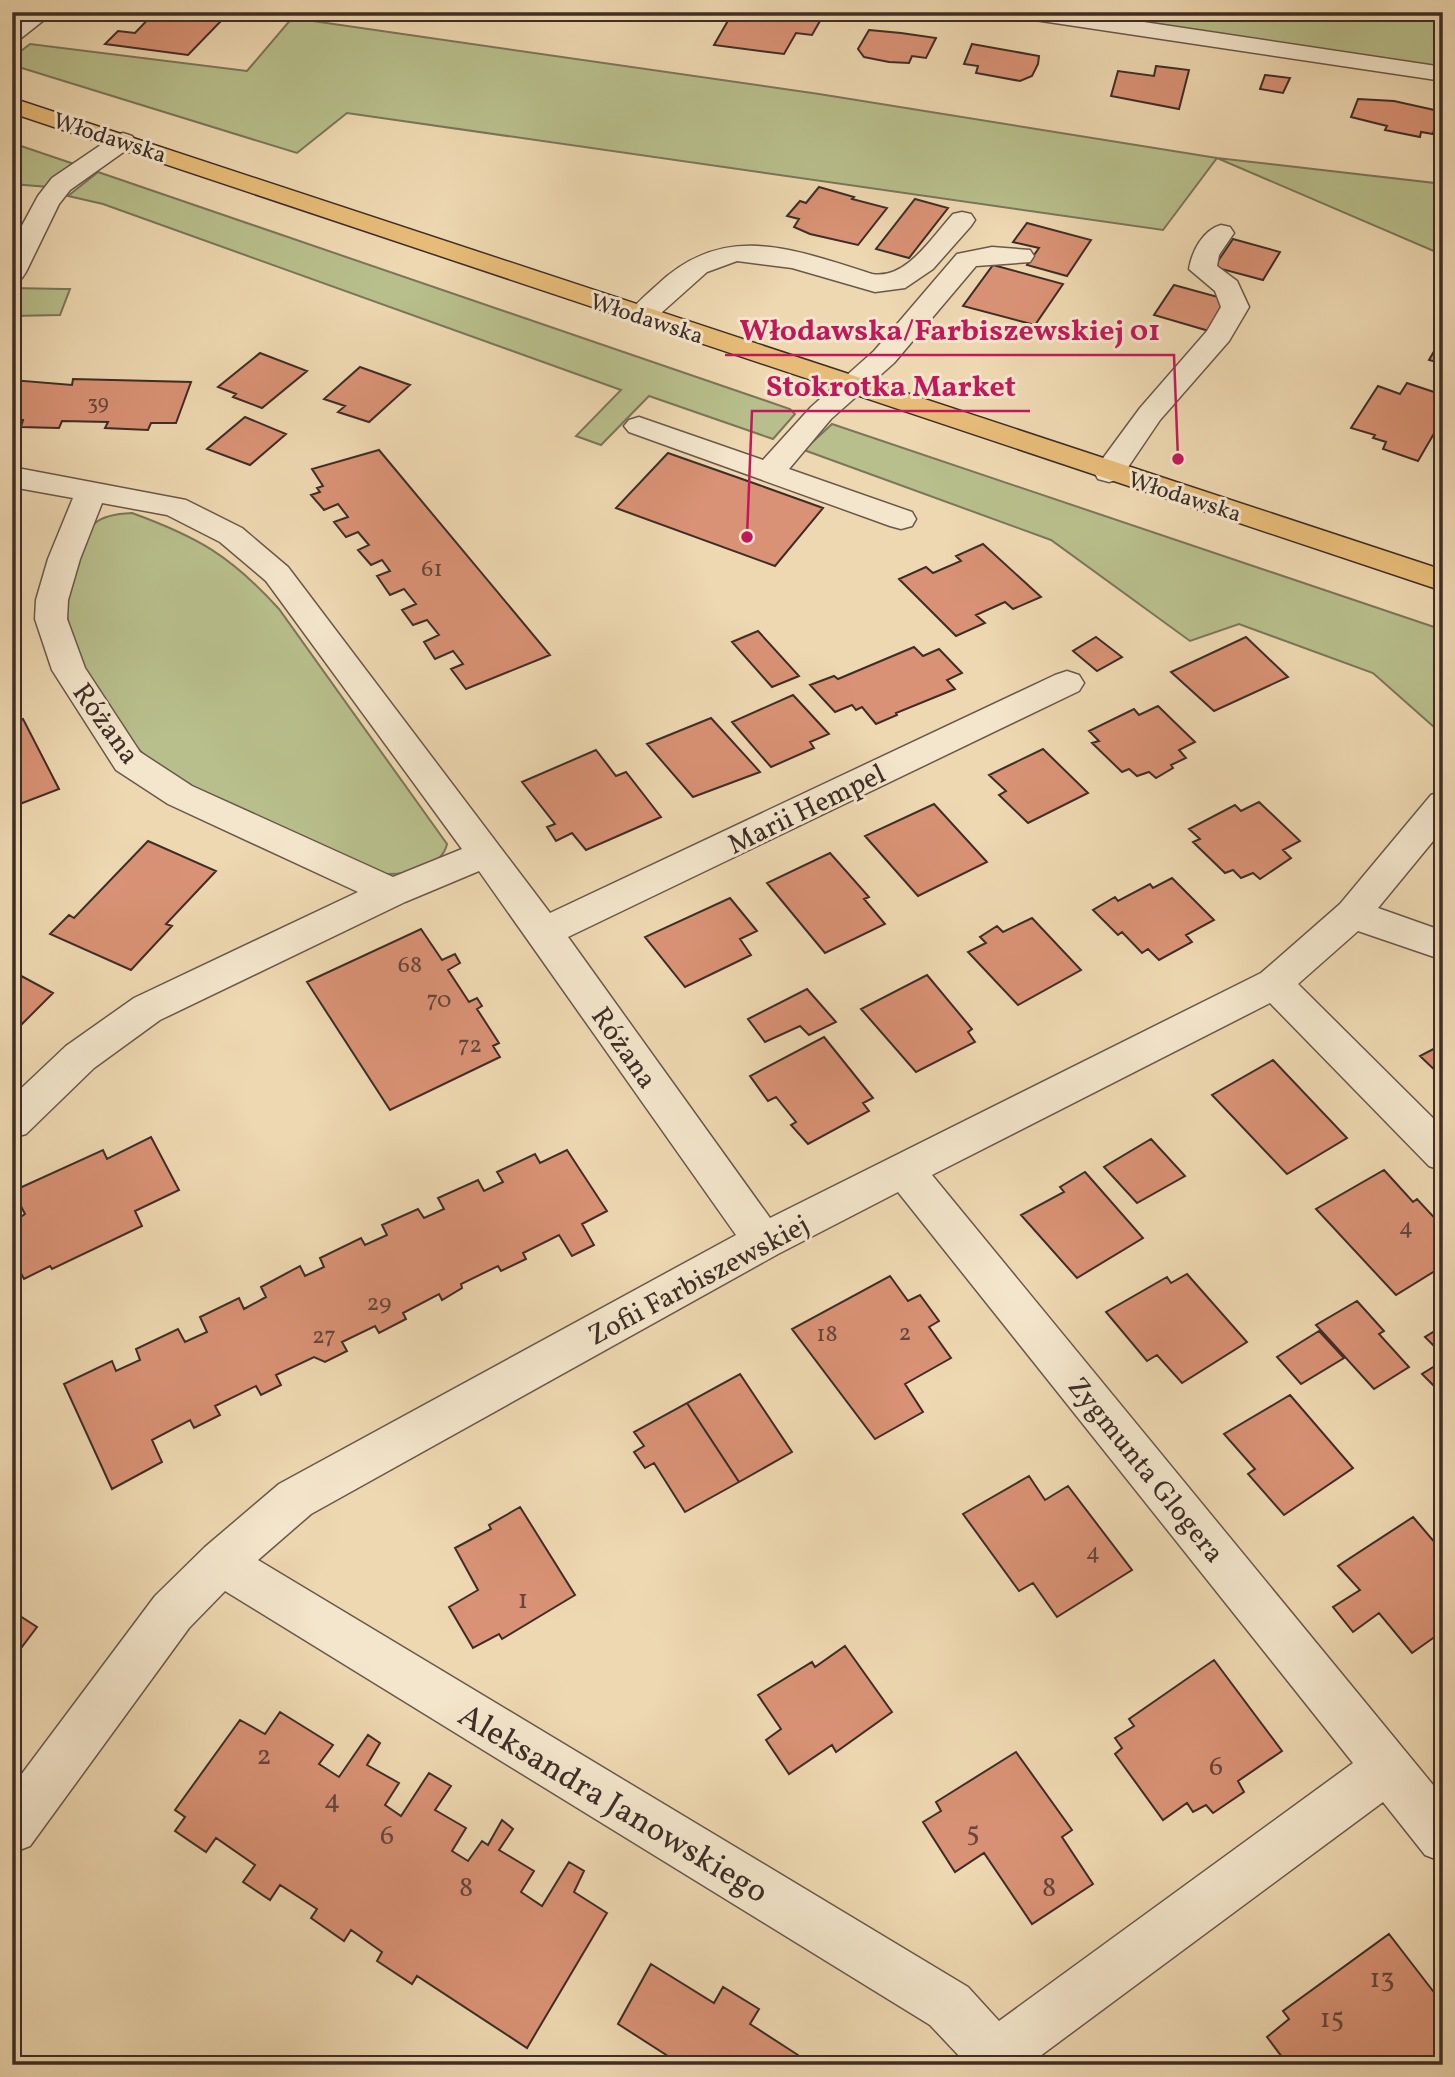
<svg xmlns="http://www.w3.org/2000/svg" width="1455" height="2077" font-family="Vollkorn,serif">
<rect width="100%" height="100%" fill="#eed8b1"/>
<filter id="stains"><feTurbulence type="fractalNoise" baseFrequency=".00286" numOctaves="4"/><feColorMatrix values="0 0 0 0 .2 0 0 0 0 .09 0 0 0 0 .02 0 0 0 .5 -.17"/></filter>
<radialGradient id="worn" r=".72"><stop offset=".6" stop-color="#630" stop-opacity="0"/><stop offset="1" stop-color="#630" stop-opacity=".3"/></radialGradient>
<path fill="#b8bf8c" stroke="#7b765a" stroke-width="2" d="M 1028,12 L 1392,12 L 1443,20 L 1443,74 Z
M 292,18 L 819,94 L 1217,158 L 1443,184 L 1443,255 L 1217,158 L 1163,230 L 347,113 L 297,153 L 12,65 L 12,58 L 30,44 L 247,71 Z
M 12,143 L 74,164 L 49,187 L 12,184 Z
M 98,172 L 790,409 L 795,414 L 773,439 L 649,396 L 601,445 L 576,436 L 621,390 L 103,204 L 68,196 Z
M 12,288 L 64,289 L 70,289 L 60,315 L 12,316 Z
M 832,424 L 1443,630 L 1443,735 L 1373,673 L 1239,624 L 1190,641 L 1051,540 L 804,450 Z
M 132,513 C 198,537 231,556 279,609 L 447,844 C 442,868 405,875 383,874 C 315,843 228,812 166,772 C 129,748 88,691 76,650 C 66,617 60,601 73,568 C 89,530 86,515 132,513 Z"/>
<path fill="#d99275" stroke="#3e2d27" stroke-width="2" d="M 682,12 L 676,20 L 608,13 L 609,12 Z
M 733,12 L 809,12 L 824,14 L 812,35 L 796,33 L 784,54 L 714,45 Z
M 154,13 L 221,21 L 188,55 L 105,44 L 118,31 L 135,33 Z
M 869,30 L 901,33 L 936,38 L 926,58 L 912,56 L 909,63 L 889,62 L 864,57 L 858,49 Z
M 972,44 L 1039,56 L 1038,64 L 1032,76 L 1020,81 L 976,73 L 978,66 L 964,64 Z
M 1156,66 L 1189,70 L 1179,109 L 1111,96 L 1118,71 L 1154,76 Z
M 1265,75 L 1290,78 L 1283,93 L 1260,89 Z
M 1358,99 L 1394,101 L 1439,111 L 1433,134 L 1421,132 L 1420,137 L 1385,130 L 1387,126 L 1351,117 Z
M 819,187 L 854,197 L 852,199 L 887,208 L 858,245 L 810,234 L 794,227 L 799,219 L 787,216 L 800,201 L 806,203 Z
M 915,199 L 948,208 L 909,258 L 876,249 Z
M 1027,223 L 1091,240 L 1067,276 L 1027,265 L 1039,248 L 1013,242 Z
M 1233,239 L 1280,252 L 1263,280 L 1214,267 Z
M 993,265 L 1063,284 L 1035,325 L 963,306 Z
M 1174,285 L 1229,300 L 1209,331 L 1154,315 Z
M 1443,336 L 1443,364 L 1429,360 Z
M 260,353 L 307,371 L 262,408 L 233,397 L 236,394 L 218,387 Z
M 360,367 L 410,385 L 369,422 L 338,412 L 345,406 L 324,399 Z
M 73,379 L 191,382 L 176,423 L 151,423 L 148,430 L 105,428 L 108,422 L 62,421 L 59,428 L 21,427 L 23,420 L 12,420 L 12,380 L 72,385 Z
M 1407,383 L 1443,395 L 1443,418 L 1418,461 L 1383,449 L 1386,442 L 1373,438 L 1375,435 L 1351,428 L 1378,386 L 1400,394 Z
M 245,417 L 286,434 L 250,465 L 207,449 Z
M 379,450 L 550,655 L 466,689 L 451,669 L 463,664 L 453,651 L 435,659 L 424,642 L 439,635 L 427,620 L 413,625 L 402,610 L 416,604 L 404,589 L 390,595 L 377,576 L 390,571 L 382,560 L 371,565 L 358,550 L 369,545 L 358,532 L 346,537 L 334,522 L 348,517 L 338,504 L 324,510 L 311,495 L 320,492 L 317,488 L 323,486 L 312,469 Z
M 668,453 L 759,485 L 823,508 L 775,566 L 616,508 Z
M 983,544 L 1041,597 L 1013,609 L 1005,602 L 976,615 L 985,623 L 956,636 L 899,579 L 926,567 L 933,573 L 961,561 L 956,556 Z
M 758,631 L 799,676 L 772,687 L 732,642 Z
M 1096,637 L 1122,657 L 1097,671 L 1073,651 Z
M 1246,637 L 1288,677 L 1214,711 L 1171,672 Z
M 914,647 L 923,656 L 939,649 L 962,673 L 947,680 L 955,689 L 896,713 L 897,715 L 876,724 L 862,707 L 856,710 L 852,705 L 835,712 L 810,685 L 834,676 L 838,679 Z
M 793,695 L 829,734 L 810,742 L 814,748 L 771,767 L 732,722 Z
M 1158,706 L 1195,742 L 1179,750 L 1186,758 L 1171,765 L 1173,768 L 1156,778 L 1149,772 L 1137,776 L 1129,769 L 1122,772 L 1092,743 L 1099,741 L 1089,731 L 1134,709 L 1139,715 Z
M 711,718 L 760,772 L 693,797 L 647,744 Z
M 23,719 L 59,789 L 12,807 L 12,723 Z
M 1043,749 L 1088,793 L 1028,823 L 999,795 L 1006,791 L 989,775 Z
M 596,750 L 616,776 L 626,772 L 661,817 L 586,850 L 572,833 L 556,841 L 547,827 L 555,824 L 522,782 Z
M 1259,802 L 1300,841 L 1283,850 L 1291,858 L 1260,879 L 1253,873 L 1241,878 L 1233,870 L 1225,873 L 1193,842 L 1200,839 L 1189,829 L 1235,805 L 1241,811 Z
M 934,804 L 987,862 L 918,896 L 865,836 Z
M 148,841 L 216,871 L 166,924 L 172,926 L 131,970 L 50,934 L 69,915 L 74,918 Z
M 830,853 L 869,897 L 864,899 L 885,924 L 825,953 L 767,883 Z
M 1172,878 L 1214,920 L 1186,935 L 1192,942 L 1159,960 L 1148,949 L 1142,953 L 1122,932 L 1118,935 L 1093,910 L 1115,897 L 1118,901 L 1150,884 L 1153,888 Z
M 730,898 L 757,931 L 740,939 L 751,955 L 685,987 L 645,937 Z
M 1032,918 L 1081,970 L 1018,1005 L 968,952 L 986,943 L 980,937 L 997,926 L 1003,932 Z
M 421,929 L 442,960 L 455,954 L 460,963 L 448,970 L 469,1002 L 477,998 L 482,1006 L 477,1009 L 499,1043 L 493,1046 L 500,1057 L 390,1110 L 307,982 Z
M 12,971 L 53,993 L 12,1034 Z
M 927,975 L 972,1029 L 968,1032 L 975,1042 L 916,1072 L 861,1009 Z
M 807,989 L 836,1022 L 809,1035 L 800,1026 L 765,1042 L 748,1019 Z
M 824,1037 L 873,1098 L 863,1103 L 869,1111 L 808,1144 L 791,1125 L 796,1122 L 776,1097 L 768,1101 L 750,1076 Z
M 1443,1044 L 1443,1078 L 1420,1056 Z
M 1273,1060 L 1347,1138 L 1287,1174 L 1212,1095 Z
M 151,1137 L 179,1190 L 135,1211 L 142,1226 L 52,1269 L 50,1266 L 24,1279 L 12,1256 L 12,1223 L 25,1214 L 13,1191 L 103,1150 L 107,1159 Z
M 1151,1139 L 1185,1176 L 1137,1203 L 1104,1167 Z
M 567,1150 L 607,1211 L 582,1224 L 594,1245 L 572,1256 L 559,1235 L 523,1253 L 526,1259 L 501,1271 L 498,1266 L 461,1284 L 462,1288 L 442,1300 L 439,1294 L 403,1313 L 406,1319 L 379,1333 L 375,1326 L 342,1342 L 347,1351 L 325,1362 L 314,1357 L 276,1375 L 281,1385 L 261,1395 L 256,1386 L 215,1406 L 220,1415 L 194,1428 L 190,1420 L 152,1440 L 162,1462 L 112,1489 L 64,1384 L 112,1361 L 116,1371 L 140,1360 L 136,1349 L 178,1329 L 185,1342 L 207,1332 L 200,1317 L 239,1298 L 244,1309 L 266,1297 L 261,1287 L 300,1266 L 305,1276 L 324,1267 L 320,1258 L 361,1238 L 365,1245 L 387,1235 L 382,1225 L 418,1209 L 424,1218 L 444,1209 L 438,1198 L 478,1180 L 484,1191 L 503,1182 L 497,1172 L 535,1154 L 540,1163 Z
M 1384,1170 L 1413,1202 L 1417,1199 L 1443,1227 L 1440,1231 L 1443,1233 L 1443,1266 L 1396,1295 L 1316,1209 Z
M 1085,1172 L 1143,1238 L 1077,1278 L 1021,1215 L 1064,1192 L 1060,1187 Z
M 1187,1274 L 1247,1342 L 1182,1383 L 1157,1355 L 1147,1361 L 1106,1312 L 1167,1277 L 1171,1283 Z
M 890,1276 L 908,1301 L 920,1295 L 939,1321 L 929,1327 L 951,1358 L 905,1384 L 923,1412 L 875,1439 L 792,1329 Z
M 1357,1301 L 1384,1331 L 1379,1334 L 1409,1367 L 1374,1389 L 1316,1325 Z
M 1443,1326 L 1443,1355 L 1425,1337 Z
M 1319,1331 L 1344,1358 L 1301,1384 L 1277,1357 Z
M 1443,1361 L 1443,1395 L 1422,1374 Z
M 740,1374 L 792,1452 L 739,1482 L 687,1403 Z
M 1290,1395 L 1353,1468 L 1284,1515 L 1248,1474 L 1255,1469 L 1224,1434 Z
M 687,1403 L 739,1482 L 685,1512 L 654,1463 L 645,1468 L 634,1452 L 644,1446 L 634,1432 Z
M 1029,1476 L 1045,1500 L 1068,1486 L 1132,1570 L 1057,1617 L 1033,1583 L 1019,1591 L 963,1514 Z
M 520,1507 L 575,1595 L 502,1639 L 499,1634 L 473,1648 L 449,1607 L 478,1590 L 455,1548 L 491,1529 L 489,1525 Z
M 1413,1517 L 1443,1552 L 1443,1631 L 1412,1653 L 1379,1613 L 1353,1632 L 1333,1607 L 1360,1590 L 1338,1566 Z
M 17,1614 L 37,1627 L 12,1660 L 12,1616 Z
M 845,1646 L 892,1712 L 836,1752 L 832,1745 L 789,1774 L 766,1740 L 781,1729 L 758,1695 L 812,1662 L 815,1667 Z
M 1214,1660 L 1282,1751 L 1238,1781 L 1244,1792 L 1213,1813 L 1206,1805 L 1193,1812 L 1187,1803 L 1163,1820 L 1115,1754 L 1122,1748 L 1115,1738 L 1134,1726 L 1129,1719 Z
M 280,1712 L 333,1745 L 319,1764 L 339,1777 L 368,1735 L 380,1743 L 367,1765 L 399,1783 L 385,1805 L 401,1816 L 429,1773 L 451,1786 L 435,1810 L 466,1828 L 452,1851 L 468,1861 L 482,1841 L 488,1845 L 502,1820 L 513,1829 L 499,1850 L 534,1871 L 521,1892 L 542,1906 L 569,1862 L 584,1871 L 574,1892 L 607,1913 L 527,2048 L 417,1976 L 412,1984 L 377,1961 L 382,1952 L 351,1930 L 344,1941 L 311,1918 L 317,1909 L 280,1885 L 270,1900 L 243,1882 L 255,1865 L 216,1838 L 206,1852 L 175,1831 L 185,1817 L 175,1810 L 240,1720 L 265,1734 Z
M 1016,1752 L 1072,1830 L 1062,1837 L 1093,1884 L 1032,1924 L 984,1853 L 955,1872 L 923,1822 L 941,1811 L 936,1802 Z
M 1389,1934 L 1443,2004 L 1443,2065 L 1288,2065 L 1267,2037 L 1289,2019 L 1283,2011 Z
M 651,1964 L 714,2003 L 723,1987 L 759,2009 L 750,2024 L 798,2055 L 793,2065 L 682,2065 L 618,2024 Z"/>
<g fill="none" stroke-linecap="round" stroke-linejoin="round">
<defs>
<path id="minor" d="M 26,12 L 54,12 L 20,39 L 12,41 L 12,23 Z
M 1016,12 L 1077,12 L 1443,67 L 1443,81 L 1028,19 Z
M 123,133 L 132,136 L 136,141 L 132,146 L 70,190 L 59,204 L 26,272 L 22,278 L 12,280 L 12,244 L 38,196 L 52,178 L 114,136 Z
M 962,212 L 971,214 L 975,220 L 971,226 L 933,269 L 905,288 L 875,292 L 792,268 L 737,261 L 707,272 L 651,322 L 641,324 L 631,322 L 627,316 C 635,304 646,295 657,285 C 724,221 793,249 872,274 C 906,280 932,237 953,214 Z
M 1221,225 L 1230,227 L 1234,233 L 1219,255 L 1217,266 L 1237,281 L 1249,307 L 1229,341 L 1160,420 L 1120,479 L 1109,482 L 1098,479 L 1094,472 L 1098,465 L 1140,408 L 1207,331 L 1221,307 L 1215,291 L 1189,269 C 1192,251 1203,230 1221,225 Z
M 992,247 L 1030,250 L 1034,256 L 1030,262 L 976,266 L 894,363 L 831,419 L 789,469 L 912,512 L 916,519 L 912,526 L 901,529 L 890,526 L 629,432 L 624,426 L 629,420 L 639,417 L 763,460 L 811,407 L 874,351 L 957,254 Z
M 12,467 L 186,500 L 242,528 L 288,567 L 550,913 L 1055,675 L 1067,671 L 1079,675 L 1084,683 L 1079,691 L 568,937 L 770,1218 L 1261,973 L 1340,904 L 1431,795 L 1443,791 L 1443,829 L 1378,908 L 1443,931 L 1443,960 L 1358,931 L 1298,984 L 1443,1128 L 1443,1171 L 1429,1166 L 1270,1003 L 932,1175 L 1443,1797 L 1443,1862 L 1425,1855 L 1383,1802 L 1028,2065 L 961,2065 L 963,2060 L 930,2025 L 225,1591 L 189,1628 L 30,1846 L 12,1853 L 12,1787 L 155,1596 L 205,1547 L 279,1484 L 736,1235 L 479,871 L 405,902 L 160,1020 L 94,1068 L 26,1134 L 12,1138 L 12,1097 L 66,1046 L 134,998 L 358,892 L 168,804 L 116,770 L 52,670 L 35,619 L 36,600 L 48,559 L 73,498 L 12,487 ZM 102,503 L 167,515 L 220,542 L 266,581 L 462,849 L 393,877 L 192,786 L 140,752 L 85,668 L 67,619 L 68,600 L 80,559 ZM 898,1192 L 1353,1763 L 999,2021 L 968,1987 L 258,1560 L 311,1514 L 778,1254 Z"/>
<path id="major" d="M 12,98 L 1443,570 L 1443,591 L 12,113 Z"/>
</defs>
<use href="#minor" stroke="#6a584a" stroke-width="3"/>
<use href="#major" stroke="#3e2d27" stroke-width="3"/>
<use href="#minor" fill="#f4e6cc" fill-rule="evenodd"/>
<use href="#major" fill="#e7bc78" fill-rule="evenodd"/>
</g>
<g text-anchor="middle" stroke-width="6" stroke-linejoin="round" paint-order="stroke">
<g font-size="21" fill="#65463a">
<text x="98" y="409">39</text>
</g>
<g font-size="23" fill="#3e2d27" stroke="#f4e6cc">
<text transform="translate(110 137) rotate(18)" y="8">Włodawska</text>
<text transform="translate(647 318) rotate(18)" y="8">Włodawska</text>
<text transform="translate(1185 496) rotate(18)" y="8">Włodawska</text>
</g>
<g font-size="24" fill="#65463a">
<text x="432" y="576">61</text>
<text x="410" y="972">68</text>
<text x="439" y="1007">70</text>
<text x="470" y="1052">72</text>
<text x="1406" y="1234">4</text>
<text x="379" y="1310">29</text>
<text x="905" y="1340">2</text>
<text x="827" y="1341">18</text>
<text x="324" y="1343">27</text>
<text x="1093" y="1559">4</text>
</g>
<g font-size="28" fill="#3e2d27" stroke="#f4e6cc">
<text transform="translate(107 723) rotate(54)" y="10">Różana</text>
<text transform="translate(806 808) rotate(-26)" y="10">Marii Hempel</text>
<text transform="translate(625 1047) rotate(55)" y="10">Różana</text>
<text transform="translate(698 1279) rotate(-28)" y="10">Zofii Farbiszewskiej</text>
<text transform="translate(1147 1469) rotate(51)" y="10">Zygmunta Glogera</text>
</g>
<g font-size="28" fill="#65463a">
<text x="523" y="1608">1</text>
<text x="264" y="1764">2</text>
<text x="1216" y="1775">6</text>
<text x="332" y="1808">4</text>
<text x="973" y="1841">5</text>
<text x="387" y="1844">6</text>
<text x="466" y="1896">8</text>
<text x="1049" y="1896">8</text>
<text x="1382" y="1987">13</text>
<text x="1332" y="2027">15</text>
</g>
<g font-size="33" fill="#3e2d27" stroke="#f4e6cc">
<text transform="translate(614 1802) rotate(31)" y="12">Aleksandra Janowskiego</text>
</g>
</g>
<path fill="none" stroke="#c2185b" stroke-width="2.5" d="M1178 459L1174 355H725M747 537L752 411H1030"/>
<g fill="#c2185b" stroke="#f4e6cc" stroke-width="2.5">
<circle cx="1178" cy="459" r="7"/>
<circle cx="747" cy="537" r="7"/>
</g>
<g font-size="30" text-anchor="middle" font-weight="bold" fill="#c2185b" stroke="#f4e6cc" stroke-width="6" stroke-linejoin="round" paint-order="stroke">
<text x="950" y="340">Włodawska/Farbiszewskiej 01</text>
<text x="891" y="396">Stokrotka Market</text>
</g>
<rect width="1455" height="2077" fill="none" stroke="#eed8b1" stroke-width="42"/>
<rect x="14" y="14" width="1427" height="2049" fill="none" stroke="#3e2d27" stroke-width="3.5"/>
<rect x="21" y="21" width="1413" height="2035" fill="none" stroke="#3e2d27" stroke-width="2"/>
<rect width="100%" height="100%" filter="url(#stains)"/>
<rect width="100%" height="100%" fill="url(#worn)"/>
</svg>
